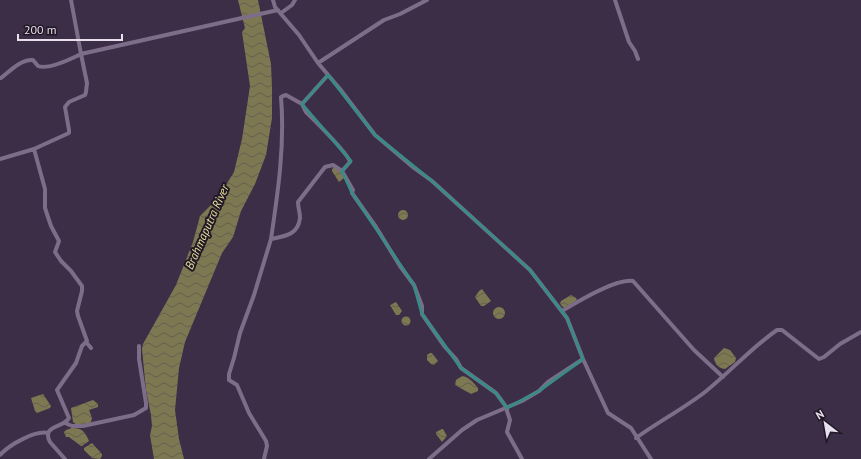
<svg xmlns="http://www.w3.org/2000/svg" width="861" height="459" font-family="'PT Sans',sans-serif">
<defs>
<pattern id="water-waves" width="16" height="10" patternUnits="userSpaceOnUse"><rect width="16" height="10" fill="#7e7852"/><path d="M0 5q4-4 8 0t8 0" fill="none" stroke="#65604e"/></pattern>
</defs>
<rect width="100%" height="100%" fill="#3c2e47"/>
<path fill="url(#water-waves)" d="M 238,0 L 258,0 L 271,64 L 272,88 L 272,118 L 266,155 L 255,184 L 241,211 L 233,237 L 222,253 L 185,342 L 179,368 L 175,410 L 179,439 L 184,459 L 154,459 L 150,435 L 152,426 L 151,415 L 146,390 L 142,349 L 143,344 L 176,285 L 193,242 L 200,216 L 218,198 L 234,172 L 242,139 L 250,86 L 242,32 L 245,28 Z
M 335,167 L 340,171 L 344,178 L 339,182 L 332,171 L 332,169 Z
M398 215a5 5 0 1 1 10 0a5 5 0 1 1-10 0Z
M 482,289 L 491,301 L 484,306 L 481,306 L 475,297 L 479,291 Z
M 571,295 L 576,298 L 577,300 L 564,308 L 560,304 L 561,301 Z
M 396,302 L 402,311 L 399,315 L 396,315 L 390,305 Z
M493 313a6 6 0 1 1 12 0a6 6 0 1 1-12 0Z
M401.5 321a4.5 4.5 0 1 1 9 0a4.5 4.5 0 1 1-9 0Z
M 724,348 L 730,350 L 736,358 L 735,362 L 725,369 C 718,368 715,364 714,358 Z
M 430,353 L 432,353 L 438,361 L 434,365 L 431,364 L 427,360 L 427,355 Z
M 462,376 C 469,377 474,383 478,388 L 478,391 L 471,394 L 455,385 L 456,380 Z
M 43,394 L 51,406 L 50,408 L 37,413 L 35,411 L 31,398 Z
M 93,400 L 98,404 L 98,407 L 89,410 L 92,418 L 91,422 C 86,425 78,427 73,422 L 71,408 Z
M 72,428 C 83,428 85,432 89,441 L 82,446 L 81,446 L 69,437 L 66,437 L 64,432 L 66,430 Z
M 442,429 L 443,429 L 447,436 L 442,442 L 436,434 L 436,432 Z
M 92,443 L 102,454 L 102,456 L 100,459 L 92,458 L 84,450 L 84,448 Z"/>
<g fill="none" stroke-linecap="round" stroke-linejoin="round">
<path stroke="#7d6d89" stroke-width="4" d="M 273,0 L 275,7 L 299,35 L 318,63 L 340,89 L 375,135 L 414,168 L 432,181 L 530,270 L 567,318 L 583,359 L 608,413 L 631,428 L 651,459
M 615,0 L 629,42 L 635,51 L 638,59
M 281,13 L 292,5 L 295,0
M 318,63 L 384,20 L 400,14 L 427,0
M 1,78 C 10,71 21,59 33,60 L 38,66 C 48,70 71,59 81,54 L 71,0
M 34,149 L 45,189 L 45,208 L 51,226 L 59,241 L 55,252 L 61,261 L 71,271 L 82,286 L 82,291 L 77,311 L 78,316 L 87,341 L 82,346 L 76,363 L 57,390 L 69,418 C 64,428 41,425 50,442 L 65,459
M 0,159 L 34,149 L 69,133 L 69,130 L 65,107 L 69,102 L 85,95 L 86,92 L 87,83 L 81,54 L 278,10
M 342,171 L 353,190 L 352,193 L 376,227 L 400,266 L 414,285 L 422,306 L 422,314 L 445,347 L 456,359 L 461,368 L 496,393 L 507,408 L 507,411 L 510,420 L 507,432 L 522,459
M 271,239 C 278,192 285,145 281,97 L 283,96 L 286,95 L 302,104
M 562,311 C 577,302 616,278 633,281 L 694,350 L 723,377
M 86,342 L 91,348
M 65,423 L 72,426 L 83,426 L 134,415 L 146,408 L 146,403 L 139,359 L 139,346
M 636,438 C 658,422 683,409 705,392 C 730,372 751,348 777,330 L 782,330 L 819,359 L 824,357 L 840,344 L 861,332
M 0,455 C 9,445 35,430 48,433
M 264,459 L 267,446 L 266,441 L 249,413 L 237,385 L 229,380 L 229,374 L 234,358 L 240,333 L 254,295 L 271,239 C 285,236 298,235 300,218 C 300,212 298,208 298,202 L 325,167 L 333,165 L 342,171 L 350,162 C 348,153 315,121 306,112 L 302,104 L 328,75
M 429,459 L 462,430 L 477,420 L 522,401 L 539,391 L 548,382 L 583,359"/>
</g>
<path fill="none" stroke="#3a8b88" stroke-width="3" stroke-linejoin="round" d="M 328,75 L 375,135 L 432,181 L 530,270 L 567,318 L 583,359 L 539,391 L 507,408 L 496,393 L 461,368 L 422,314 L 414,285 L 352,193 L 342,171 L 351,161 L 302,104 Z"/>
<g text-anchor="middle" stroke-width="4" stroke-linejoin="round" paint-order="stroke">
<g font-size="12" font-style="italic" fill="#ebe09e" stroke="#201925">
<text transform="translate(207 227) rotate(-66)" y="4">Brahmaputra River</text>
</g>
</g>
<g transform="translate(825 423) rotate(329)" stroke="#201925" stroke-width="3" paint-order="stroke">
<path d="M0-3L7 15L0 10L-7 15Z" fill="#e8dfef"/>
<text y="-6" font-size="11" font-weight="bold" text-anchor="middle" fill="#e8dfef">N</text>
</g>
<path d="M18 34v6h104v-6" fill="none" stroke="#e8dfef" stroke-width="2"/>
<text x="24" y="34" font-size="12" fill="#e8dfef" stroke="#201925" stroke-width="3" paint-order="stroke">200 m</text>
</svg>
